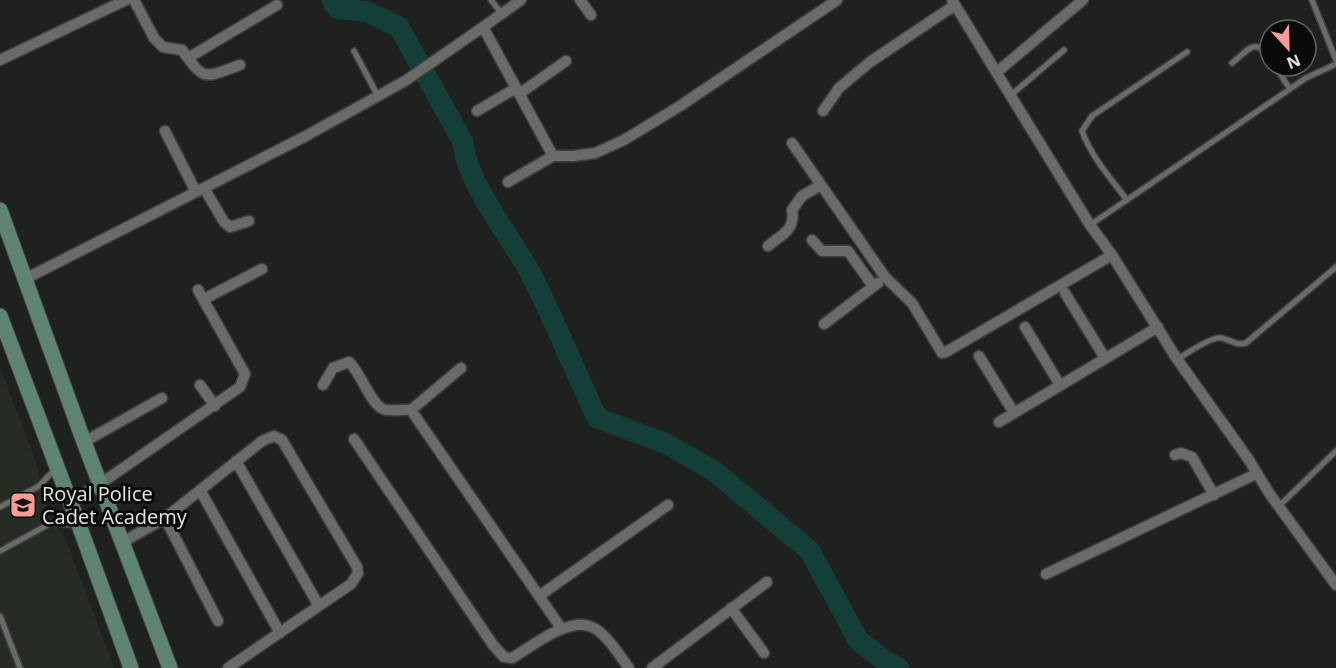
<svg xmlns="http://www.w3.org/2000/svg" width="1336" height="668" font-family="'Open Sans',sans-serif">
<rect width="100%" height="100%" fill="#1f211f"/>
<path fill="#262b24" d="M 0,367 L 38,468 L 39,486 L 51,523 L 64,535 L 114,668 L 0,668 Z"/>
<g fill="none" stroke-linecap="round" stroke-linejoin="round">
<path stroke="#143e38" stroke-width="21" d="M 332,0 L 337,8 L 368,12 L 399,27 L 463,142 C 466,183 512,238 532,276 C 555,322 575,371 597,418 L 665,443 L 714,471 L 810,551 L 858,640 L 884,660 L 899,668"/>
<defs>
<path id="lane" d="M 491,0 L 502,14
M 1312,0 L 1336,60
M 354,51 L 378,96
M 1232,63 C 1250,49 1255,36 1270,59
M 1275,66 L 1290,89
M 1011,95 L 1064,50
M 1127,200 C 1111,179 1091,156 1082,131 L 1092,116 L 1187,52
M 1090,225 L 1290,89 L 1306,78 L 1336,64
M 1178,359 C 1187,353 1212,336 1222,338 C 1231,340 1236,346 1246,343 L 1336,267
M 1279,506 L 1336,451
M 0,507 L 39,486 L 55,469
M 0,551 L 51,523 L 78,525
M 0,616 L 20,668"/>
<path id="street" d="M 134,0 L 154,38 L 163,47 L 182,50 C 205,82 204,78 240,65
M 580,0 L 591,15
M 952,0 L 1090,225 L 1112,255 L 1177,359 L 1249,460 L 1269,493 L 1336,585
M 483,27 L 521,0
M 188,58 L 277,5
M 0,60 L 126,0
M 997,72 L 1083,0
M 519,94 L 566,61
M 477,111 L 516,88
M 823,111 L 839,88 L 870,62 L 955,5
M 165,131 L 196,192
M 792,143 L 885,277 L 912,303 L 942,353 L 946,352 L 1112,255
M 508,182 L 553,156 L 573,156 L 595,153 L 624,140 L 680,106 L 837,0
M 204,188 L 224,222 L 230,227 L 249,221
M 812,240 L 822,251 L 848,251 L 873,286
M 768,246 C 781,235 796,230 792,210 L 802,196 L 821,185
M 25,279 L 304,137 L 405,81 L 483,27 L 553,156
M 1065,293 L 1105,358
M 204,299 L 262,269
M 824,324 L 878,283
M 1025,327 L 1060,385
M 979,356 L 1014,413
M 200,385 L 215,406
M 323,385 L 333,368 L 349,362 C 361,373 370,403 383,409 C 390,412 403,409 411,410 L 561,628
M 411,410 L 461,368
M 999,422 L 1158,327
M 354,439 L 493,645 L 504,657 L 512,658 C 531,647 569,616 592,627 C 607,634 619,655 629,668
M 84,442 L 162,398
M 1175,455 L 1181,453 L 1192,457 L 1214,495
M 236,461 L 319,606
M 200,490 L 280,633
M 70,501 L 100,484 L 240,387 L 245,374 L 198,290
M 165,518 L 218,621
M 123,542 L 165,518 L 262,441 L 274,436 L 282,440 L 357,567 L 358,573 L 351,584 L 228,668
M 1046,574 L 1256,474
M 539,596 L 668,505
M 731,608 L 764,653
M 652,668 L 767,582"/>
<path id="secondary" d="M 0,210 L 84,442 L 170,668
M 0,316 L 79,525 L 131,668"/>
</defs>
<use href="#lane" stroke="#3e3f3e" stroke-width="8"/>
<use href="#street" stroke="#3e3f3e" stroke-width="13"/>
<use href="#secondary" stroke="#3e3f3e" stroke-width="17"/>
<use href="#lane" stroke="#6a6b69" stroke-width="5"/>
<use href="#street" stroke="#6a6b69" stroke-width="10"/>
<use href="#secondary" stroke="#5f8471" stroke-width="15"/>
</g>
<defs>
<symbol id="university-square" viewBox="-11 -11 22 22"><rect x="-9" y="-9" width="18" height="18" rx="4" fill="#f59c94" stroke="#090a09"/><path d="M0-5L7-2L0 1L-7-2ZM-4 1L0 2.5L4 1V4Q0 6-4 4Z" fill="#111"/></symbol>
</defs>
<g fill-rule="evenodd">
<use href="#university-square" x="8" y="490" width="30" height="30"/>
</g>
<g text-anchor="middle" stroke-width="6" stroke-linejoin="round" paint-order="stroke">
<g font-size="20" fill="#e4e5e4" stroke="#090a09" text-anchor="start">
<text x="42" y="501">Royal Police<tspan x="42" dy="23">Cadet Academy</tspan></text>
</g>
</g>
<g transform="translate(1288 48) rotate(158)"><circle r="28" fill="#090a09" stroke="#616261" stroke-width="1.5"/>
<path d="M0-4.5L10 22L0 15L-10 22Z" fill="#f59c94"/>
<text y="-9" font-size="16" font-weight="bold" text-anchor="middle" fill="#e4e5e4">N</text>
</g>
</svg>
